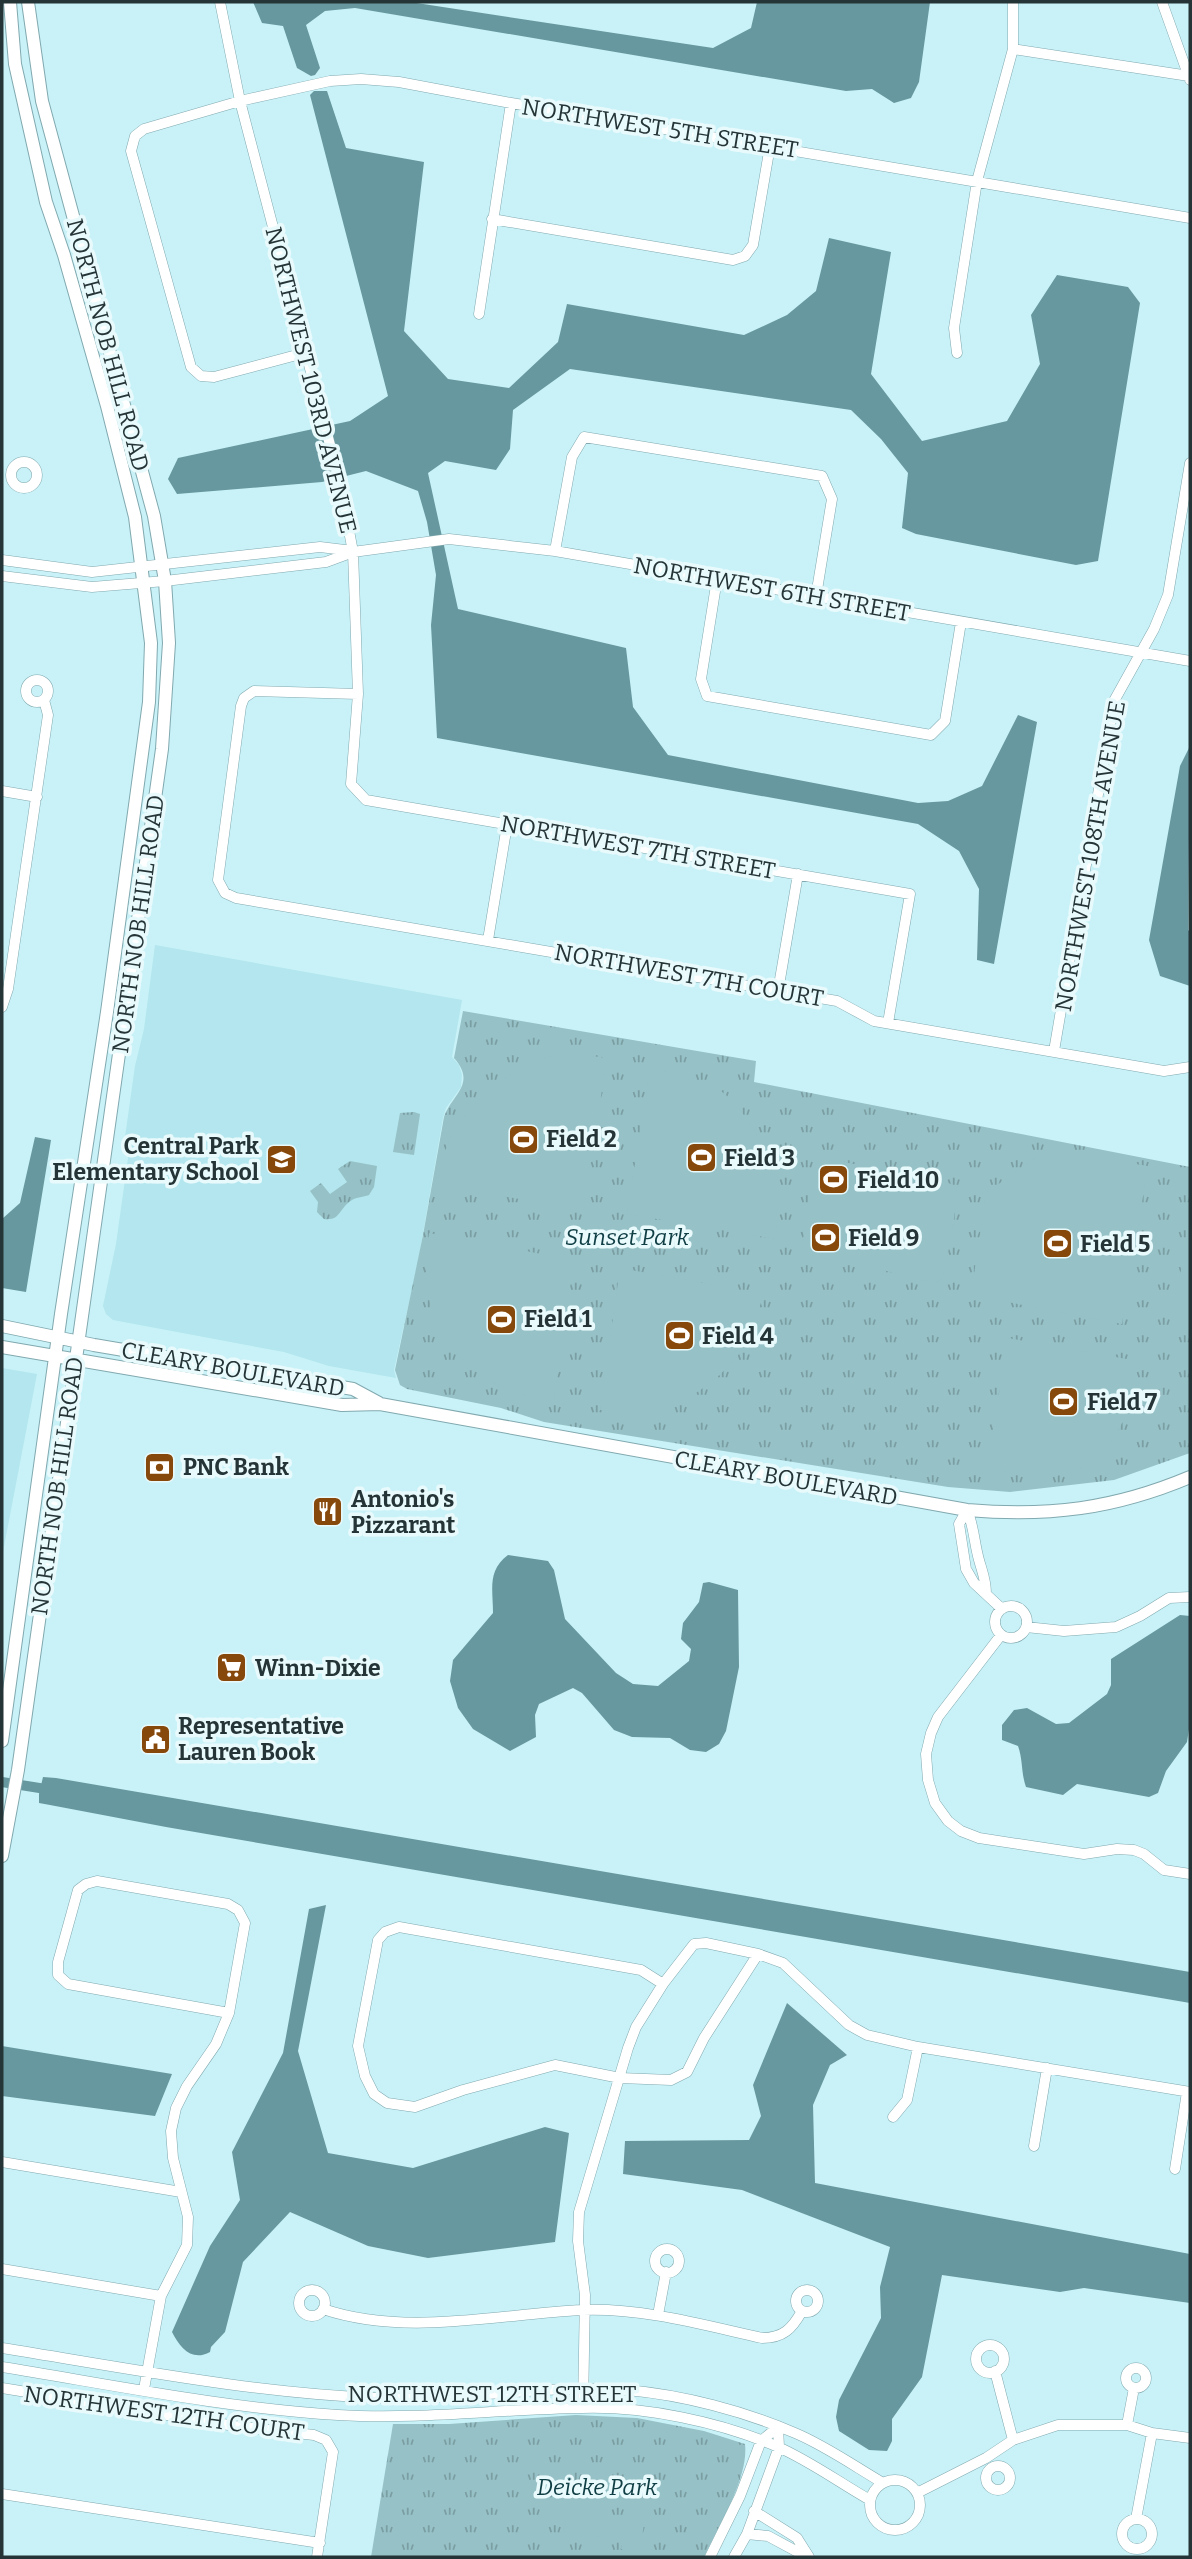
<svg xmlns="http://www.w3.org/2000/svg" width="1192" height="2559" font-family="Bitter,serif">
<defs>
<pattern id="grass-tufts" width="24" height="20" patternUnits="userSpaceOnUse" patternTransform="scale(1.75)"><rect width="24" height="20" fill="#96c1c7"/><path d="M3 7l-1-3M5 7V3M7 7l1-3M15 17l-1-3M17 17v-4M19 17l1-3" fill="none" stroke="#7a9ea2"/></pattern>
</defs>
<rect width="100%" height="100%" fill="#c8f2f8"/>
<path fill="#b3e6ee" d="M 155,945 L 462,1000 L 452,1057 L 459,1065 L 462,1075 L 461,1087 L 446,1108 L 443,1118 L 418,1262 L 394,1370 L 396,1378 L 329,1366 L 284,1352 L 113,1320 L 106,1314 L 103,1306 L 116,1244 L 129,1151 L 125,1137 L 135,1066 L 144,1029 Z
M 2,1368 L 37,1374 L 2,1557 Z"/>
<path fill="url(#grass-tufts)" d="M 463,1011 L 756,1061 L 754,1082 L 1190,1167 L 1190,1453 L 1114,1480 L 1010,1492 L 948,1487 L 544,1422 L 501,1408 L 407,1389 L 400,1385 L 395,1370 L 423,1235 L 444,1117 C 452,1094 477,1084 454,1058 Z
M 414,1112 L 420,1114 L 414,1155 L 393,1152 L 400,1113 Z
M 350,1161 L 377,1166 L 374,1187 L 369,1195 C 363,1197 357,1197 352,1200 C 338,1209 341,1221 324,1219 L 317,1212 L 318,1202 L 310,1191 L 321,1183 L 330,1194 L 347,1182 L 338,1169 Z
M 576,2415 L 637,2418 L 704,2431 L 745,2444 C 749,2478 718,2526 704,2557 L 371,2557 L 393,2424 L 449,2424 Z"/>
<path fill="#96c1c7" d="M 561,1052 L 607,1058 L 583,1210 L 439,1185 C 439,1137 476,1095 515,1072 C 529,1063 546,1058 561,1052 Z
M 650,1069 C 674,1071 701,1079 722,1092 C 742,1105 768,1151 774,1174 C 779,1194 776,1218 776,1239 L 627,1214 Z
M 1046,1150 L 1148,1166 L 1122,1324 L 971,1295 L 986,1193 Z
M 824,1158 L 952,1184 L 957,1192 L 952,1235 L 942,1279 L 935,1283 L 846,1261 L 807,1257 L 802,1251 C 804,1231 810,1169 824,1158 Z
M 1190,1220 L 1190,1334 L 1170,1331 Z
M 429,1233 L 574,1260 L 554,1400 C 500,1398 443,1358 430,1303 C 425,1280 426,1257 429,1233 Z
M 620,1268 L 763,1294 C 758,1315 752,1337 739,1354 C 716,1384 671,1415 632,1415 C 622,1415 610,1411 600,1410 Z
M 1008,1338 L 1138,1361 C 1132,1402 1124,1439 1087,1464 C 1077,1471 1064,1476 1052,1476 C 1030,1477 1008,1472 987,1467 Z
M 570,2494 L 587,2497 L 581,2533 L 564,2531 Z
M 592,2498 L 609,2501 L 603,2537 L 586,2534 Z
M 625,2522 L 644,2525 L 639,2552 L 621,2549 Z"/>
<path fill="#68989f" d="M 253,2 L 410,2 L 713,48 L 751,28 L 757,2 L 930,2 L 919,82 L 911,98 L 894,103 L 872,89 L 846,91 L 355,8 L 325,11 L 306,25 L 320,68 L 315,75 L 311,76 L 297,68 L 283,26 L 262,23 Z
M 314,91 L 327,91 L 346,148 L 424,162 L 404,331 L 448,379 L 509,388 L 558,342 L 567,304 L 744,335 L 787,315 L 816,291 L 829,238 L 891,252 L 871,374 L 922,441 L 1007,421 L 1040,364 L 1031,315 L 1057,275 L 1128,287 L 1140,303 L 1098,561 L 1076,565 L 916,534 L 902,528 L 908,473 L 881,439 L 851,410 L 570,369 L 513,410 L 510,449 L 496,470 L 445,461 L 428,473 L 458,609 L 626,648 L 633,707 L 668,755 L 918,803 L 948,801 L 982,786 L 1018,715 L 1037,722 L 994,964 L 977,960 L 979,889 L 959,851 L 918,824 L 437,738 L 431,625 L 436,575 L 427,522 L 418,491 L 366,471 L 322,482 L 177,494 L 168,479 L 178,458 L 350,421 L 388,396 L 310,95 Z
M 1190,746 L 1188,930 L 1190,932 L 1190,986 L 1160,976 L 1149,940 L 1180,766 Z
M 35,1137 L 51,1140 L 26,1292 L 2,1288 L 2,1219 L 20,1203 Z
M 508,1555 L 548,1561 L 554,1570 L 565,1619 L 616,1673 L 633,1684 L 658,1686 L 689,1661 L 691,1649 L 681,1639 L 683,1623 L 699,1602 L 703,1583 L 709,1582 L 738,1590 L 739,1667 L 726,1731 L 719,1744 L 706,1752 L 690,1750 L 670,1738 L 632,1737 L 614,1730 L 582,1693 L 573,1688 L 539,1704 L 535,1715 L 536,1737 L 510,1751 L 473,1729 L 458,1708 L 450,1681 L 453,1660 L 493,1613 C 493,1589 487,1571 508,1555 Z
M 1180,1615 L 1190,1616 L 1190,1723 L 1187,1742 L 1166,1771 L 1158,1793 L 1149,1797 L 1077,1784 L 1063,1795 L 1026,1787 C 1021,1773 1023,1760 1018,1746 L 1002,1740 L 1002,1725 L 1014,1710 L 1027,1708 L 1056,1724 L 1069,1723 L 1107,1694 L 1111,1685 L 1111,1659 Z
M 43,1777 L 56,1778 L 1190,1972 L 1190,2003 L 166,1827 L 50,1805 L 39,1803 L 39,1794 Z
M 326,1905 L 298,2051 L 328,2153 L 413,2168 L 545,2127 L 569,2133 L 555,2242 L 428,2258 L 368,2246 L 290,2212 L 243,2262 L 225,2332 L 211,2347 L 210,2352 C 192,2362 180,2348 172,2332 L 210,2246 L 240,2200 L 232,2152 L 283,2053 L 309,1909 Z
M 787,2003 L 847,2055 L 830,2065 L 813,2105 L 815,2183 L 1190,2254 L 1190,2303 L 1084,2288 L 1060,2292 L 942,2275 L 922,2377 L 892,2419 L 892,2441 L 887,2451 L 869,2450 L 839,2431 L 836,2417 L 839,2400 L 881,2318 L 880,2287 L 890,2247 L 742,2190 L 623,2174 L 625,2141 L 749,2140 L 761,2116 L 753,2085 Z
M 2,2046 L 172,2074 L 155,2116 L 2,2096 Z"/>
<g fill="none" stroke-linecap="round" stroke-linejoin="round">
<path stroke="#68989f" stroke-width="10" d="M 2,1782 L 52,1790"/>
<defs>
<path id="street" d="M 220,2 L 240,101 L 340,483 L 353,552 L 358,694 L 351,784 L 366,800 L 910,894 L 888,1023
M 1162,2 L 1190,80
M 1013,49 L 1189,76
M 492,219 L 733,260 L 745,256 L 753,245 L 770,146
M 479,314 L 511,103
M 308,352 L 214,377 L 201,376 L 191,367 L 131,151 L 135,136 L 144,129 L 240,101 L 330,81 L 361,79 L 399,82 L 511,103 L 1190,218
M 957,353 L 954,328 L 977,181 L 1013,49 L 1013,2
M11 475a13 13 0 1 1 26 0a13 13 0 1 1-26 0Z
M 555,551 L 572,457 L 584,437 L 822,476 L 832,499 L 816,596
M 2,560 L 92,572 L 320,547 L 353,551
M 2,576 L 92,587 L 165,581 L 326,562 L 353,552 L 449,539 L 555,551 L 1190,661
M 717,579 L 701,679 L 707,696 L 931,735 L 945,721 L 961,622
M26 691a11 11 0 1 1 22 0a11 11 0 1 1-22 0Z
M 358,694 L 254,691 L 244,698 L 241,706 L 218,880 L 225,893 L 236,898 L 837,1001 L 874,1021 L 1164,1071 L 1190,1067
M 2,791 L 37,797
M 488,940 L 507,825
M 778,991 L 798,874
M 2,1007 L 8,989 L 48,715 L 44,700
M 1054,1051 L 1114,701 L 1154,629 L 1168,595 L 1190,463
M 967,1510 L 959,1524 L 966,1569 L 974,1583 L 1002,1609
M 967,1510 C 974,1526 974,1542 979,1560 C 982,1571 986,1580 986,1593
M995 1622a16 16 0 1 1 32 0a16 16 0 1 1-32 0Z
M 1026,1627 L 1064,1631 L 1116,1627 L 1140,1616 L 1169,1598 L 1190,1597
M 1001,1635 L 938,1717 L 931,1733 L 926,1754 L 928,1780 L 935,1803 L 948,1821 L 961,1831 L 979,1838 L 1084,1854 L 1117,1849 L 1134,1850 L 1144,1854 L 1164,1870 L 1190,1874
M 758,1954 L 704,2038 L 687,2072 L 671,2080 L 620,2078 L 555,2065 L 463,2090 L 415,2107 L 387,2103 L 374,2094 L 365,2076 L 358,2046 L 378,1940 L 385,1932 L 399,1927 L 641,1970 L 663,1984 L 694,1944 L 706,1943 L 758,1954 L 783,1963 L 849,2025 L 867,2035 L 918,2047 L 1190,2092
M 893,2117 L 907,2100 L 918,2047
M 1034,2146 L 1047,2068
M 2,2162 L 181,2192
M 1175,2169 L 1187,2092
M655 2261a12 12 0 1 1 24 0a12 12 0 1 1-24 0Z
M 2,2269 L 161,2296
M796 2301a11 11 0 1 1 22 0a11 11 0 1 1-22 0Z
M299 2303a13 13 0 1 1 26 0a13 13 0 1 1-26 0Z
M 323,2309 C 406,2337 498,2314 583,2310 C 644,2308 703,2325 762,2338 C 783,2338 792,2329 802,2311
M 658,2315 L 666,2272
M976 2359a14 14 0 1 1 28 0a14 14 0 1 1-28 0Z
M 2,2348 C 127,2368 252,2393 379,2398 C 461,2401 545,2384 627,2390 C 683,2395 744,2411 795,2433 C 826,2446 854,2466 883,2483
M 2,2367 C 113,2385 225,2408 338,2415 C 420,2420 500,2409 582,2408 C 644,2406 721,2422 778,2447 C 810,2461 840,2483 870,2500
M1126 2378a10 10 0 1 1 20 0a10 10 0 1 1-20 0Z
M 995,2371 L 1013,2440
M 2,2388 L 235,2426 L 314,2435 L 326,2440 L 333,2452 L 317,2557
M 144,2389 L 161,2296 L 187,2245 L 188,2217 L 173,2158 L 171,2131 L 176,2108 L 187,2086 L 216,2044 L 229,2013 L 245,1923 L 238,1910 L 228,1904 L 97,1881 L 86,1884 L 78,1890 L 58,1962 L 58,1975 L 68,1984 L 229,2013
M 583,2407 L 585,2295 L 578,2241 L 579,2212 L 628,2048 L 636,2027 L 663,1984
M 1127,2425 L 1134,2388
M986 2478a12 12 0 1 1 24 0a12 12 0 1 1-24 0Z
M870 2505a25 25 0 1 1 50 0a25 25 0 1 1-50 0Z
M 917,2493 L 986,2458 L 1013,2440 L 1058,2425 L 1127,2425 L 1152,2433 L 1190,2438
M 2,2494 L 320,2543
M 754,2511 L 797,2538 L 809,2557
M 1136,2519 L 1152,2433
M1122 2534a15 15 0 1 1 30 0a15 15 0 1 1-30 0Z
M 747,2534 L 768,2536 L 807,2557
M 710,2557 L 740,2496 L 761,2441 L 778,2427
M 734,2557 L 747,2534 L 779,2447 L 778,2427"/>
<path id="secondary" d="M 2,1326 L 94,1345 L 353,1389 L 379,1403
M 2,1347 L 342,1405 L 380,1404 L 967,1510 C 1048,1517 1114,1509 1190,1477
M 2,1741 L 61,1314 L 107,1012 L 149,702 L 151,643 L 135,517 L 107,406 L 64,255 L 46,202 L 15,64 L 10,2
M 2,1856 L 18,1770 L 162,749 L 169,643 L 165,581 L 154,516 L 42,101 L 28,2"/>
</defs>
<use href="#street" stroke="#81a9af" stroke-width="11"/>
<use href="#secondary" stroke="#81a9af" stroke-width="14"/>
<use href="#street" stroke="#fff" stroke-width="10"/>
<use href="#secondary" stroke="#fff" stroke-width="12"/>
</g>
<defs>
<symbol id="stadium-square" viewBox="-11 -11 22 22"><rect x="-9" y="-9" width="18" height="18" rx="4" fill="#87490b" stroke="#e9fafc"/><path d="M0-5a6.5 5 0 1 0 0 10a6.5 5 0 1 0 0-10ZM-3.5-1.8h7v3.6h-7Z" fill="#fff"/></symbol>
<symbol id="school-square" viewBox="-11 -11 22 22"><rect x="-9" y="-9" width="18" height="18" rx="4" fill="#87490b" stroke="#e9fafc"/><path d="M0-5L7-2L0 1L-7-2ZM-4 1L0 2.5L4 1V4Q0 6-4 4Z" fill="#fff"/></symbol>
<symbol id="bank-square" viewBox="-11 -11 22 22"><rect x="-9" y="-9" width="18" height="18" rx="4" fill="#87490b" stroke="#e9fafc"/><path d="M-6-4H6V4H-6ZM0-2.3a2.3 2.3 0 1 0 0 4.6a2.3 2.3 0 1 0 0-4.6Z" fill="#fff"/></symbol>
<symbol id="restaurant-square" viewBox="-11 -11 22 22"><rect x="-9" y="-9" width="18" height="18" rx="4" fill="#87490b" stroke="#e9fafc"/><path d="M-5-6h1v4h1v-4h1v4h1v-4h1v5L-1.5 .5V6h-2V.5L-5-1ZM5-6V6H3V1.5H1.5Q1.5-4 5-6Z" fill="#fff"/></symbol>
<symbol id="supermarket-square" viewBox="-11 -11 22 22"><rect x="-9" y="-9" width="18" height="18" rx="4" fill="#87490b" stroke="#e9fafc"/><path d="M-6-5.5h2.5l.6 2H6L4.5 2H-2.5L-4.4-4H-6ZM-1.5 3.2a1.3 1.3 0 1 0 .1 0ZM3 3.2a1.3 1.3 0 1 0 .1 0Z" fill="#fff"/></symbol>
<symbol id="civic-square" viewBox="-11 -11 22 22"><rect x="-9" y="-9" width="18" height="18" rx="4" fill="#87490b" stroke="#e9fafc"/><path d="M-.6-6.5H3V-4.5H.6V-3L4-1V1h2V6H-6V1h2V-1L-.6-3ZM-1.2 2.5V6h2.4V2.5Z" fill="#fff"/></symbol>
</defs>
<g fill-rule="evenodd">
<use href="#stadium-square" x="506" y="1122" width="35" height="35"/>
<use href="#stadium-square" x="684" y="1140" width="35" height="35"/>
<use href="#school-square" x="264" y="1142" width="35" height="35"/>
<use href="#stadium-square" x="816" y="1162" width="35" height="35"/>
<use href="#stadium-square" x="808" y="1220" width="35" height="35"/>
<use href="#stadium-square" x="1040" y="1226" width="35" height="35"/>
<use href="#stadium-square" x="484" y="1302" width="35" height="35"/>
<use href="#stadium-square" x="662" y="1318" width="35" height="35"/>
<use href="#stadium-square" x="1046" y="1384" width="35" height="35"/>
<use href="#bank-square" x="142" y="1450" width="35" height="35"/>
<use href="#restaurant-square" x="310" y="1494" width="35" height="35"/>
<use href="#supermarket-square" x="214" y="1650" width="35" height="35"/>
<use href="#civic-square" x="138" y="1722" width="35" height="35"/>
</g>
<g text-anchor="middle" stroke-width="7" stroke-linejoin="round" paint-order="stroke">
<g font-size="23" fill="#253537" stroke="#e9fafc">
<text transform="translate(660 128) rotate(9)" y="8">NORTHWEST 5TH STREET</text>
<text transform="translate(108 345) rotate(75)" y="8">NORTH NOB HILL ROAD</text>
<text transform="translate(311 380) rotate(76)" y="8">NORTHWEST 103RD AVENUE</text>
<text transform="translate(772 589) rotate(10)" y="8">NORTHWEST 6TH STREET</text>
<text transform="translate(638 847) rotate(10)" y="8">NORTHWEST 7TH STREET</text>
<text transform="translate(1090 856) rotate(-80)" y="8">NORTHWEST 108TH AVENUE</text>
<text transform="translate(138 924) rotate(-82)" y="8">NORTH NOB HILL ROAD</text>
<text transform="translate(689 975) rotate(10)" y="8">NORTHWEST 7TH COURT</text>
<text transform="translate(233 1369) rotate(10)" y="8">CLEARY BOULEVARD</text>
<text transform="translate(786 1478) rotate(10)" y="8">CLEARY BOULEVARD</text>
<text transform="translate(57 1486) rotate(-82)" y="8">NORTH NOB HILL ROAD</text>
<text x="492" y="2402">NORTHWEST 12TH STREET</text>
<text transform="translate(164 2413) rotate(8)" y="8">NORTHWEST 12TH COURT</text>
</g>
<g font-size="23" font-weight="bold" fill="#253537" stroke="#e9fafc" text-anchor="start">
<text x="546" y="1147">Field 2</text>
<text x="259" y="1154" text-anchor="end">Central Park<tspan x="259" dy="26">Elementary School</tspan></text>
<text x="724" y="1166">Field 3</text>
<text x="857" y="1188">Field 10</text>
<text x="848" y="1246">Field 9</text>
<text x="1080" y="1252">Field 5</text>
<text x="524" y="1327">Field 1</text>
<text x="702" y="1344">Field 4</text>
<text x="1087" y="1410">Field 7</text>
<text x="183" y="1475">PNC Bank</text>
<text x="351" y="1507">Antonio's<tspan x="351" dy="26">Pizzarant</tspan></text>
<text x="255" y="1676">Winn-Dixie</text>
<text x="178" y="1734">Representative<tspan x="178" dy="26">Lauren Book</tspan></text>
</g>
<g font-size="23" font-style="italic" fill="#103e45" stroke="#e9fafc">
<text x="627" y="1245">Sunset Park</text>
<text x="597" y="2495">Deicke Park</text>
</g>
</g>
<rect width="1192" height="2559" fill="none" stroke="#253537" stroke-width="7"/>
</svg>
